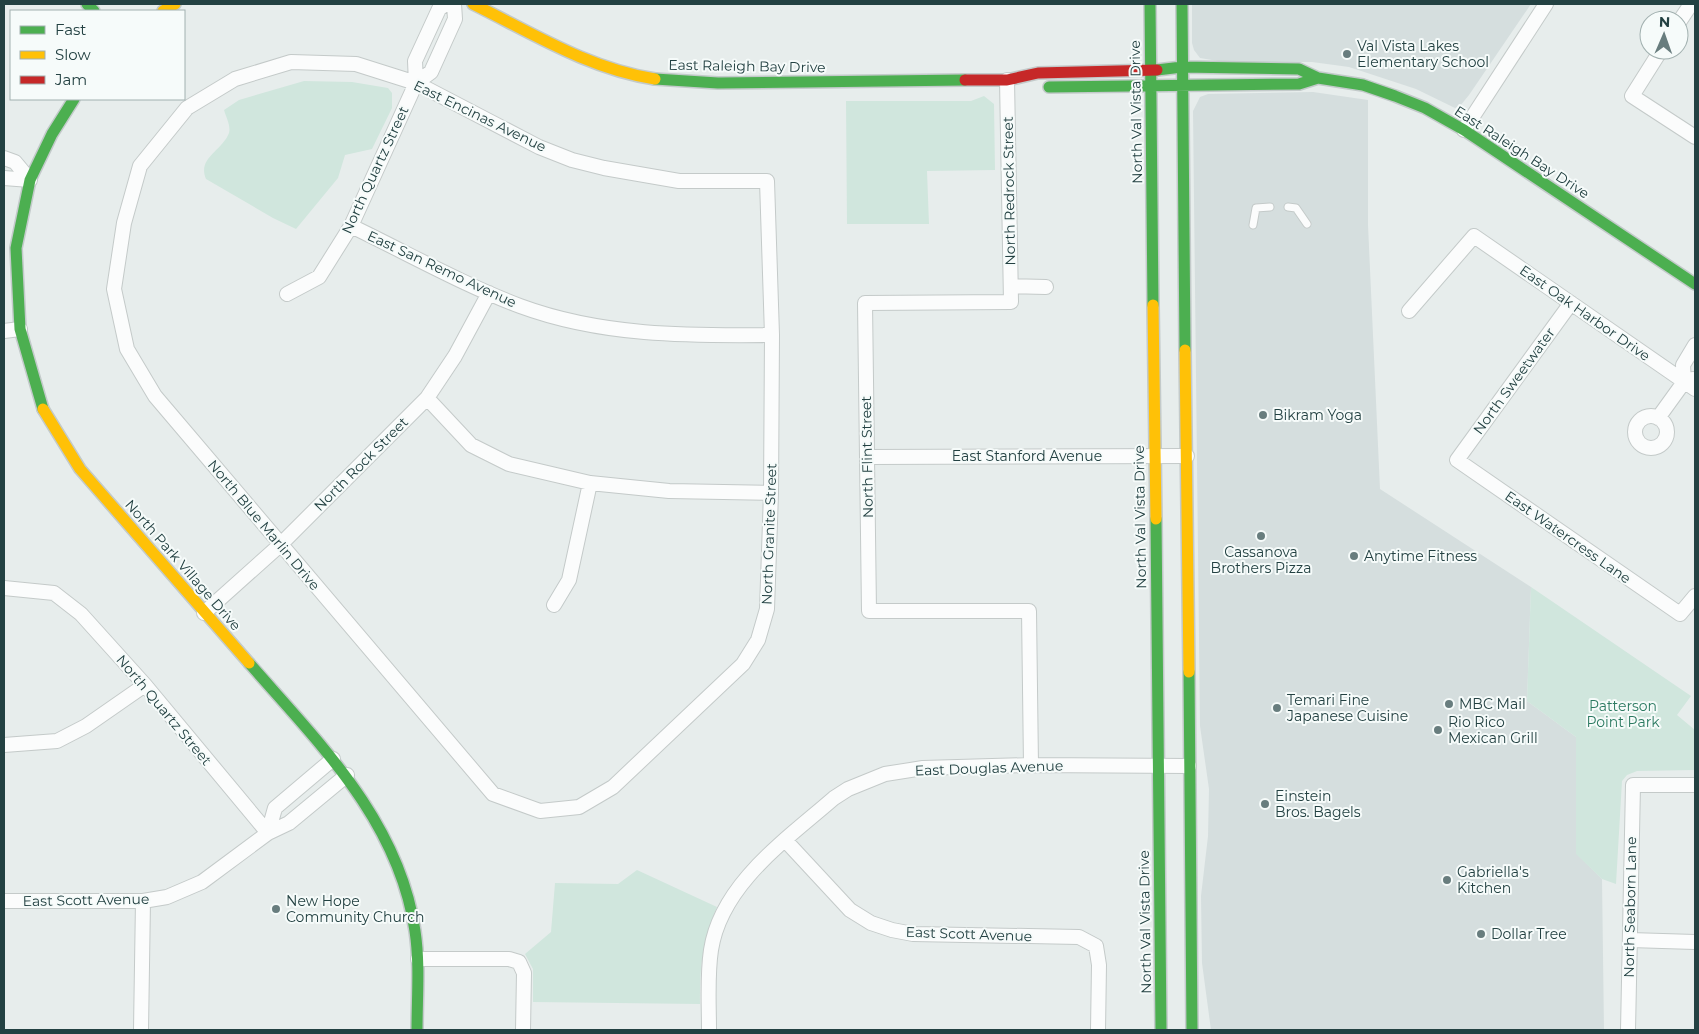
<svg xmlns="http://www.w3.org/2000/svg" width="1699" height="1034" font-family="Montserrat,sans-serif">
<rect width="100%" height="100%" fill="#e7edec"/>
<path fill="#d5dede" d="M 1192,4 L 1531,4 L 1469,95 L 1460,106 L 1455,108 L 1416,89 L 1349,67 L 1312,62 L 1224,62 L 1200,58 L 1194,50 L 1192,43 Z
M 1313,92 L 1368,100 L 1368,225 L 1380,489 L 1531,587 L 1527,701 L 1576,737 L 1576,853 L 1602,879 L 1604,1030 L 1211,1030 L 1202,963 L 1201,896 L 1208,836 L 1209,789 L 1200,726 L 1193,111 L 1200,97 L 1208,94 Z"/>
<path fill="#d0e6dd" d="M 304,81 L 352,82 L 388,88 L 392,93 L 392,108 L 372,149 L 345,155 L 338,178 L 296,229 L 273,218 L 206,179 C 197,158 222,151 229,133 C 231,126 226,117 224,110 L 239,100 Z
M 984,96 L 994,104 L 995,170 L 927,171 L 929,224 L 847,224 L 846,101 L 971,101 Z
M 1531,587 L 1691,696 L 1677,715 L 1695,730 L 1695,770 L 1637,771 L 1627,775 L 1622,781 L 1616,884 L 1602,879 L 1576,854 L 1576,737 L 1527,701 Z
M 637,870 L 717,907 C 702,943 700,965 700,1004 L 533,1002 L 533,969 L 525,954 L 551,932 L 555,883 L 618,884 Z"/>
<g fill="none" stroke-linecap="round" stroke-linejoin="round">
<defs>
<path id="lane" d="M 1288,207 L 1296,208 L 1307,224
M 1253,225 L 1256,208 L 1270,207"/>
<path id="street" d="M 1679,22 L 1691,4
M 1661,50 L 1632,96 L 1695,137
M 291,62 L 356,64 L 416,83 L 539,147 L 572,160 L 604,168 L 679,181 L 767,181 L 772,335 L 771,493 L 767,609 L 758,640 L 743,664 L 613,787 L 579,807 L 540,811 L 493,794 L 155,396 L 127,349 L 114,289 L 124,223 L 140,166 L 187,108 L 235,79 Z
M 1007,80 L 1011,302 L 865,303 L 869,611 L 1029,611 L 1031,765
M 416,83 L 431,72 L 455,19 L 454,4
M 1464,130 L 1546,4
M 4,158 L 15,162 L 30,180
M 4,178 L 30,180
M 351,226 C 407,253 462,284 520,306 C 601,336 687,336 772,335
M 1011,286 L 1046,287
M 287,294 L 319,277 L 351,226 L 416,83 L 415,61 L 439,9 L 445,4
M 1571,303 L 1457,460 L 1680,614 L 1695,596
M 1409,311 L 1474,236 L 1695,389
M 4,331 L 20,329
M 1684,382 L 1683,365 L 1695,345
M 427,398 L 471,445 L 509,464 L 590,483 L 669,491 L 771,493
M1635 432a16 16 0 1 1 32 0a16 16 0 1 1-32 0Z
M 1658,418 L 1684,382 L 1693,379
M 867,457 L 1187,456
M 4,588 L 54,593 L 81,614 L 145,685 L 268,833
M 554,605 L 569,580 L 590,483
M 204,613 L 280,545 L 427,398 L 455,356 L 489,293
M 4,745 L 57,741 L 86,726 L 145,685
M 268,833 L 275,808 L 333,759
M 785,840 L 850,910 L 871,923 L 892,930 L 913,934 L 1079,937 L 1096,946 L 1099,965 L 1098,1030
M 4,901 L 143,901 L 167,897 L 202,882 L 268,833 L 289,823 L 347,775
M 1630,940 L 1695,942
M 418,959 L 509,959 L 519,962 L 524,973 L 523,1030
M 141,1030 L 143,901
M 709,1030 C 709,1004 707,976 711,950 C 721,884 787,839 834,798 L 848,789 L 885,774 L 923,768 L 1031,765 L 1189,766
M 1628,1030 L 1633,785 L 1695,785"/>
<path id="fast" d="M 87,4 L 94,11
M 1150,4 L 1153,305
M 1182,4 L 1185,350
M 1157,70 L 1182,67 L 1299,69 L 1318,78 L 1363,85 L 1395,96 L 1425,108 L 1464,130 L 1695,284
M 655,79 L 718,83 L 965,80
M 1049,87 L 1299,84 L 1318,78
M 43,409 L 20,329 L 16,248 L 30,180 L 52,134 L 74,99
M 1156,519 L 1161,1030
M 249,663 C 319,743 399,821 415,931 C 420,964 417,997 417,1030
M 1189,672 L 1192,1030"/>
<path id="slow" d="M 473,4 C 532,33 589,69 655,79
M 163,11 L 175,4
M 1153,305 L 1156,519
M 1185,350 L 1189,672
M 43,409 L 80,469 L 249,663"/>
<path id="jam" d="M 965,80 L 1007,80 L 1038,73 L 1157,70"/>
</defs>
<use href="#lane" stroke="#c4cac9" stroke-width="9"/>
<use href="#street" stroke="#c4cac9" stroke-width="16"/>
<use href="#fast" stroke="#c3caca" stroke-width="14"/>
<use href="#slow" stroke="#c3caca" stroke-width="14"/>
<use href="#jam" stroke="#c3caca" stroke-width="14"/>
<use href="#lane" stroke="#fbfcfc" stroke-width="7"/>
<use href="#street" stroke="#fbfcfc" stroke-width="14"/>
<use href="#fast" stroke="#4caf50" stroke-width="11"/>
<use href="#slow" stroke="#ffc107" stroke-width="11"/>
<use href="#jam" stroke="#c62828" stroke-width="11"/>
</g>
<g fill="#687d7e" stroke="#f6fbfa" stroke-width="2">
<circle cx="1347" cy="54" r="5"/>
<circle cx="1263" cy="415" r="5"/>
<circle cx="1261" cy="536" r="5"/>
<circle cx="1354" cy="556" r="5"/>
<circle cx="1449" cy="704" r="5"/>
<circle cx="1277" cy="708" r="5"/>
<circle cx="1438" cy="730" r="5"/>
<circle cx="1265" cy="804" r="5"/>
<circle cx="1447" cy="880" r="5"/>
<circle cx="276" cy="909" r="5"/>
<circle cx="1481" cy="934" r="5"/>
</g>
<g text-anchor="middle" stroke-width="4" stroke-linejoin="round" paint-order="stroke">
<g font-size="14" fill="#234142" stroke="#f6fbfa" text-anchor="start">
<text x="1357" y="51">Val Vista Lakes<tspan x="1357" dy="16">Elementary School</tspan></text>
<text x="1273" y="420">Bikram Yoga</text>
<text x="1261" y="557" text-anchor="middle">Cassanova<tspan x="1261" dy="16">Brothers Pizza</tspan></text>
<text x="1364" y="561">Anytime Fitness</text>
<text x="1287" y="705">Temari Fine<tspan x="1287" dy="16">Japanese Cuisine</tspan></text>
<text x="1459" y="709">MBC Mail</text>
<text x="1448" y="727">Rio Rico<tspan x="1448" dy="16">Mexican Grill</tspan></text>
<text x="1275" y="801">Einstein<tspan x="1275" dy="16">Bros. Bagels</tspan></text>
<text x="1457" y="877">Gabriella's<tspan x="1457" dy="16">Kitchen</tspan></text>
<text x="286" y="906">New Hope<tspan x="286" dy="16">Community Church</tspan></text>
<text x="1491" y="939">Dollar Tree</text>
</g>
<g font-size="14" fill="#234142" stroke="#f6fbfa">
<text transform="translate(747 66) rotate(1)" y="5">East Raleigh Bay Drive</text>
<text transform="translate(1136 112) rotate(-91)" y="5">North Val Vista Drive</text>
<text transform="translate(480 116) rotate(26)" y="5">East Encinas Avenue</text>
<text transform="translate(1522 152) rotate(33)" y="5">East Raleigh Bay Drive</text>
<text transform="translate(375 170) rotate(-65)" y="5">North Quartz Street</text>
<text transform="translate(1009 191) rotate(-91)" y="5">North Redrock Street</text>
<text transform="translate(442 269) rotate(25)" y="5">East San Remo Avenue</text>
<text transform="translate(1585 313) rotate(35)" y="5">East Oak Harbor Drive</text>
<text transform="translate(1514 381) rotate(-54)" y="5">North Sweetwater</text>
<text x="1027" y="461">East Stanford Avenue</text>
<text transform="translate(867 457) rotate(-91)" y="5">North Flint Street</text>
<text transform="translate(361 464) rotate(-45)" y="5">North Rock Street</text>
<text transform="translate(1140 517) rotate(-91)" y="5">North Val Vista Drive</text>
<text transform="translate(264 525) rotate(50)" y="5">North Blue Marlin Drive</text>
<text transform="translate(769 534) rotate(-88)" y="5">North Granite Street</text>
<text transform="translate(1568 537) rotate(35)" y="5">East Watercress Lane</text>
<text transform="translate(183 565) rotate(49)" y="5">North Park Village Drive</text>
<text transform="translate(164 710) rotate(50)" y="5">North Quartz Street</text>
<text transform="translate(989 768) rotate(-2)" y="5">East Douglas Avenue</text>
<text transform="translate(86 900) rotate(-1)" y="5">East Scott Avenue</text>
<text transform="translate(1630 907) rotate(-89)" y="5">North Seaborn Lane</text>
<text transform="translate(1145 922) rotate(-91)" y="5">North Val Vista Drive</text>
<text transform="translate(969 934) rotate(2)" y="5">East Scott Avenue</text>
</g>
<g font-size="14" fill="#2b7a61" stroke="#f6fbfa">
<text x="1623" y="711">Patterson<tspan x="1623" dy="16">Point Park</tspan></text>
</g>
</g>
<rect width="1699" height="1034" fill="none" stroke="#234142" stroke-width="10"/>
<rect x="10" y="10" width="175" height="90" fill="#f6fbfa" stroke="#a2b1b0"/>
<rect x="20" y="26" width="25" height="8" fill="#4caf50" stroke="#a2b1b0"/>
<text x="55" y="35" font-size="15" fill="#234142">Fast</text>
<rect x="20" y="51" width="25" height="8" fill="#ffc107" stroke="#a2b1b0"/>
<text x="55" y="60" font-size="15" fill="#234142">Slow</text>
<rect x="20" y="76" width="25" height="8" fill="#c62828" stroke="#a2b1b0"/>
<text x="55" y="85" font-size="15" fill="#234142">Jam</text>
<g transform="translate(1664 35) rotate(2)"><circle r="24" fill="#f6fbfa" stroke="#a2b1b0"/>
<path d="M0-4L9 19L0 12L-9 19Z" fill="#687d7e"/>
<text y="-8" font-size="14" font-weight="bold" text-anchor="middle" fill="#234142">N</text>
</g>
</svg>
